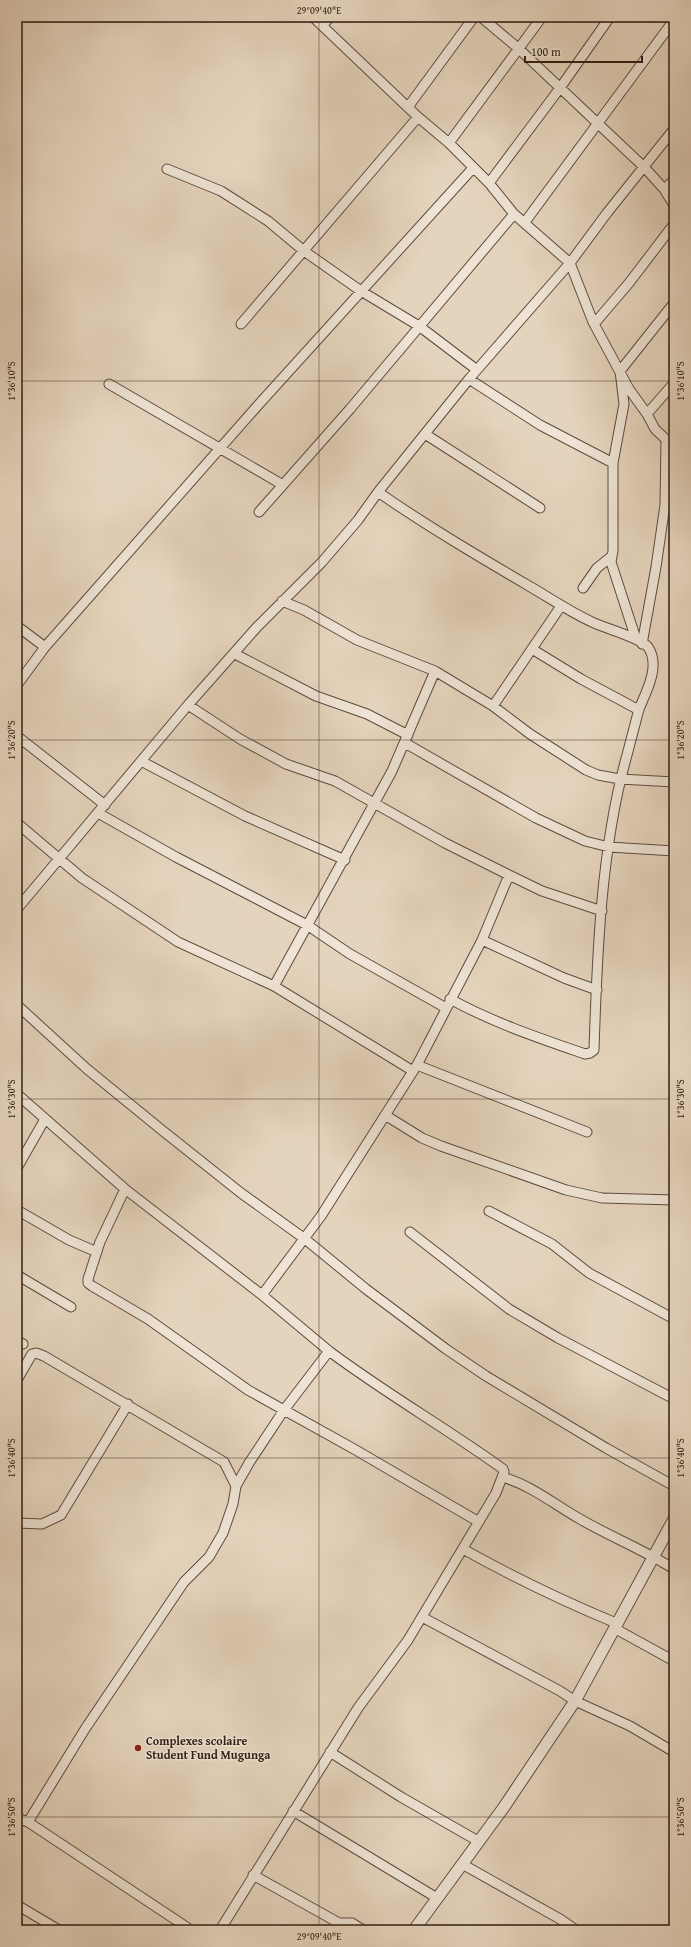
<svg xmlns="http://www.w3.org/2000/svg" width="691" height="1947" font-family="'Gentium Book Plus',serif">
<rect width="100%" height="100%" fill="#e5d4bd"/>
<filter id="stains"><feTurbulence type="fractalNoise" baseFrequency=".005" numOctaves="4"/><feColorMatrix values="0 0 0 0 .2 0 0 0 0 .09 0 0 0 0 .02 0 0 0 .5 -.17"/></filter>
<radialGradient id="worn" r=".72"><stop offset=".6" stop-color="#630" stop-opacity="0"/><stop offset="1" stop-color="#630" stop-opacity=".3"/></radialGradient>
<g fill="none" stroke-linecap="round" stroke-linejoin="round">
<defs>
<path id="minor" d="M 313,17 L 418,117 L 449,143 L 489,183 L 514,214 L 570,263 L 593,322 L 629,389 L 647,414 L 655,429 L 674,447
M 481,17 L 518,48 L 645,168 L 664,189 L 674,205
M 322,26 L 330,17
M 408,107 L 474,17
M 449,143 L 542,17
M 167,169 L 221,191 L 268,221 L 304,251 L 361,291 L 419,326 L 477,370
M 489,183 L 560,88 L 610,17
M 664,189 L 674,180
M 525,222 L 674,20
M 241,324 L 418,117
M 594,324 L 629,283 L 674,224
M 469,379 L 540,425 L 613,463
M 109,384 L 283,485
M 647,414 L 674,383
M 425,434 L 540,508
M 378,492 C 427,526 478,556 529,586 C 550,598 570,612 592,622 C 604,628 641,638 648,647 C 661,666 646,692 639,709 C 635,724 631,740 627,755 C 601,847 597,955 594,1050 L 590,1053 L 585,1054 C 539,1038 494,1023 450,999
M 259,512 L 350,409 L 514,214
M 583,588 L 597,568 L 612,556
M 282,601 L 304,610 L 357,640 L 435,671 L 493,706 L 530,734 L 586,770 L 598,775 L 620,779 L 674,782
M 17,626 L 45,647
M 636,639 L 611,562 L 613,551 L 613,463 L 624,404 L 620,371 L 674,303
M 642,644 L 656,567 L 665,505 L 666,439
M 532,649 L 581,679 L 639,710
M 235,654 L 316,696 L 367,714 L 408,735
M 17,685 L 45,647 L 260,403 L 473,168
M 188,705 L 240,739 L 286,764 L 335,781 L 445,843 L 509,875 L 542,891 L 602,911
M 493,706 L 561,606
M 17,736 L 105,805
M 405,743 L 536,818 L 585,841 L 609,847 L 674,851
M 141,761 L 245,816 L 345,860
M 98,813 L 176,857 L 307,925 L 350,954 L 446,1008
M 17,823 L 82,878 L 178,942 L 274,986 L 413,1071
M 17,909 L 188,705 L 257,627 L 322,562 L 358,520 L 378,492 L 469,379 L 570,263 L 607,213 L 674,129
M 482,940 L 564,978 L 597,990
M 274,986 L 392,771 L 435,671
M 17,1005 L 87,1069 L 163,1131 L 241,1193 L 305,1239 L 366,1289 L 446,1349 L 486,1376 L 606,1448 L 674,1486
M 417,1065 L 587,1132
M 17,1094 L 125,1189 L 262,1295 L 329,1351 L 284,1410 L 249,1463 L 236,1486 L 233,1504 L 223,1533 L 209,1557 L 184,1582 L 85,1729 L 28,1822
M 385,1115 L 422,1138 L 441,1146 L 566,1190 L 602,1198 L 674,1200
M 17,1168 L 45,1119
M 125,1189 L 100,1242 L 88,1279 L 88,1283 L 92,1286 L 148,1319 L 248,1390 L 354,1449 L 479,1522
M 17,1210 L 69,1240 L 97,1252
M 489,1211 L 552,1244 L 589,1273 L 674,1319
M 410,1232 L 509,1309 L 558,1338 L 674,1399
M 17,1275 L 71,1307
M 262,1295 L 321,1216 L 417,1065 L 482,940 L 509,875
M 17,1341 L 23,1344
M 17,1380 L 32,1354 L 36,1353 L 44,1356 L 224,1462 L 236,1486
M 502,1477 C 531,1485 555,1505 580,1519 C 611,1537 644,1550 674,1569
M 17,1523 L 42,1524 L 61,1515 L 128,1404
M 463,1549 C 513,1577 563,1601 616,1623
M 422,1617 L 560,1691 L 575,1701 L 630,1726 L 674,1752
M 614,1628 L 674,1661
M 330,1752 L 401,1797 L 478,1841
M 293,1811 L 437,1898
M 17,1818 L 28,1822 L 191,1930
M 462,1864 L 560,1919 L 576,1930
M 253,1875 L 339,1923 L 352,1923 L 363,1930
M 17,1905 L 59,1930
M 220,1930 L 358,1708 L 408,1640 L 496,1493 L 504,1472 L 503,1469 C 446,1428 385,1393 329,1351"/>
<path id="tertiary" d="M 414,1930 L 504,1807 L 575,1701 L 674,1519"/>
</defs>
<use href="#minor" stroke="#5d4b3e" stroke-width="11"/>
<use href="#tertiary" stroke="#5d4b3e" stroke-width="13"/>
<use href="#minor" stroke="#eee3d4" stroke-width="9"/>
<use href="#tertiary" stroke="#eee3d4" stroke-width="11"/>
</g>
<path fill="none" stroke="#301d13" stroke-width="1" stroke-opacity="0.45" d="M 319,17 L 319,1930M 17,22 L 674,22M 17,381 L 674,381M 17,740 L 674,740M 17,1099 L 674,1099M 17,1458 L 674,1458M 17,1817 L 674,1817"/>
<circle fill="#8f2418" stroke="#eee3d4" stroke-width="1.5" cx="138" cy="1748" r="4"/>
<g text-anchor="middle" stroke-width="3" stroke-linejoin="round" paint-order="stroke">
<g font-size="12" font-weight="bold" fill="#301d13" stroke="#eee3d4" text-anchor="start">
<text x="146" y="1745">Complexes scolaire<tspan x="146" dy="14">Student Fund Mugunga</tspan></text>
</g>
</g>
<rect width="691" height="1947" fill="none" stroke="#e5d4bd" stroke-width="44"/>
<path d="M525 56v6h117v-6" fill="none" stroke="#301d13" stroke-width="2"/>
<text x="531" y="56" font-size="12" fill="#301d13" stroke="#eee3d4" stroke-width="3" paint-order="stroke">100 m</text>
<rect x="22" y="22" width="647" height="1903" fill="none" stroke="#301d13" stroke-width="1.5"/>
<g font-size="10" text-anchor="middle" fill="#301d13">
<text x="319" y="14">29°09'40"E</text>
<text transform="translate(11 381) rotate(-90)" y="4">1°36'10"S</text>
<text transform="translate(680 381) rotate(-90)" y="4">1°36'10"S</text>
<text transform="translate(11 740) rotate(-90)" y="4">1°36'20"S</text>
<text transform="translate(680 740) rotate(-90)" y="4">1°36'20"S</text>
<text transform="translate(11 1099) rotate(-90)" y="4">1°36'30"S</text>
<text transform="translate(680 1099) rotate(-90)" y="4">1°36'30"S</text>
<text transform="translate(11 1458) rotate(-90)" y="4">1°36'40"S</text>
<text transform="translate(680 1458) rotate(-90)" y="4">1°36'40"S</text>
<text transform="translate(11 1817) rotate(-90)" y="4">1°36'50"S</text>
<text transform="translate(680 1817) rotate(-90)" y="4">1°36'50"S</text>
<text x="319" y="1940">29°09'40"E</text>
</g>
<rect width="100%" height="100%" filter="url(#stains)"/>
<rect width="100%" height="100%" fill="url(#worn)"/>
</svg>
